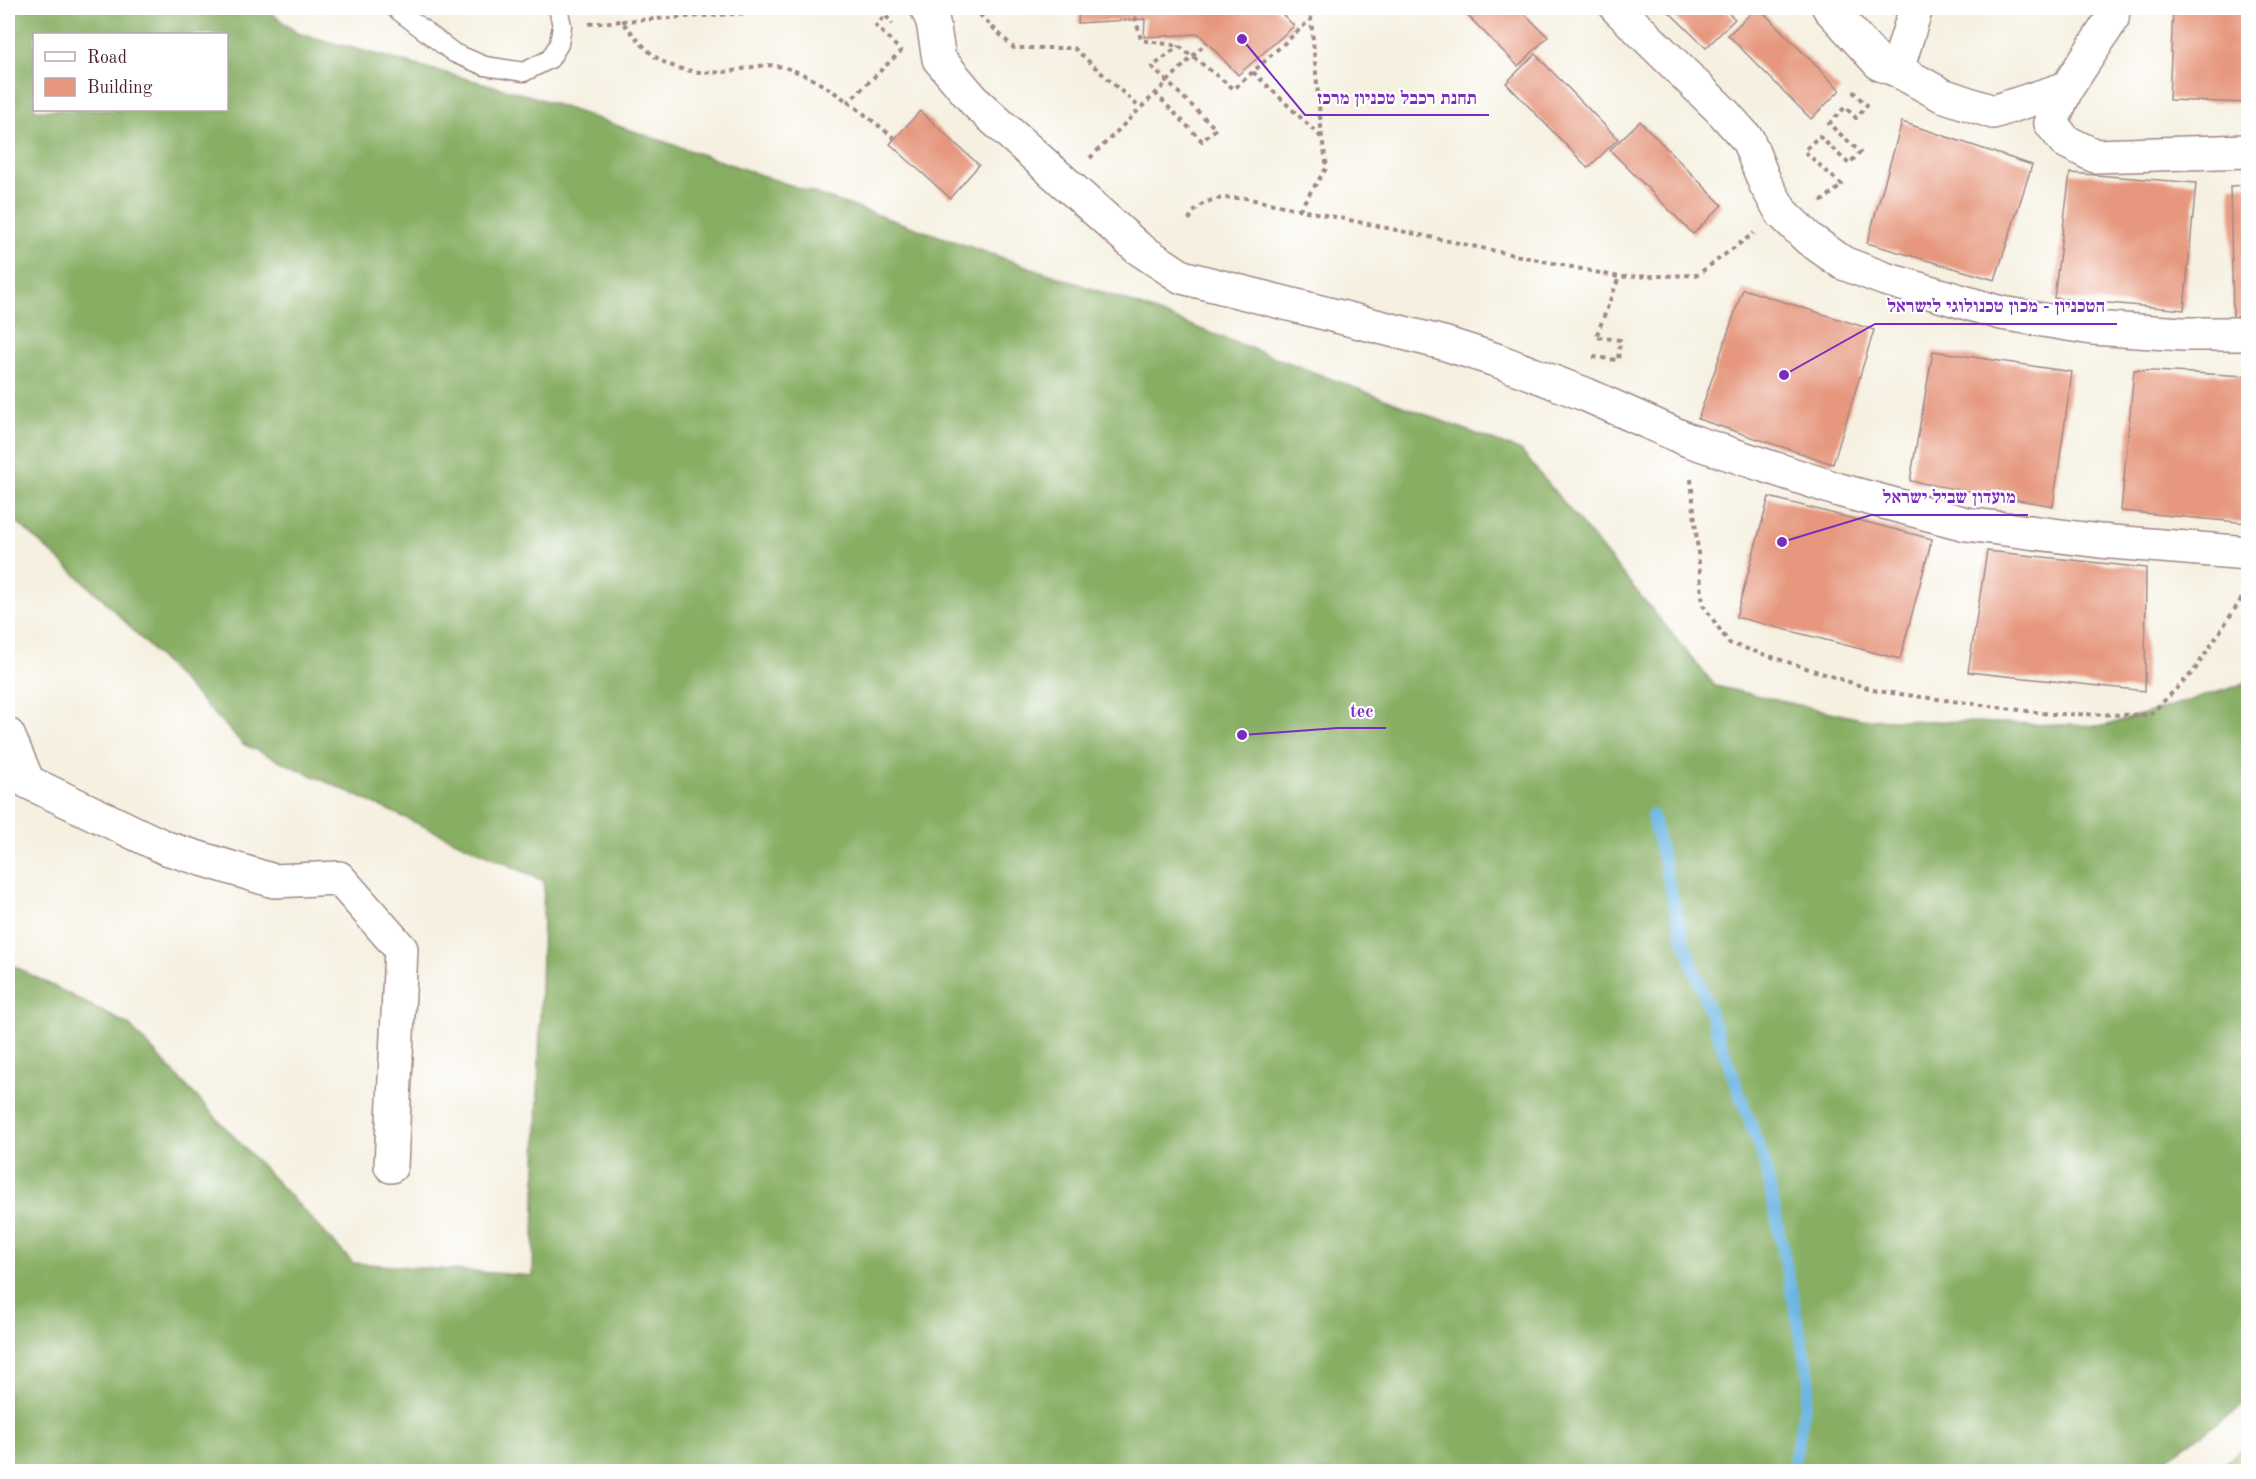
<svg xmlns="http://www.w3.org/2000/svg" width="2256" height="1479" font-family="'Old Standard TT','Frank Ruhl Libre',serif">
<rect width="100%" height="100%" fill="#fff"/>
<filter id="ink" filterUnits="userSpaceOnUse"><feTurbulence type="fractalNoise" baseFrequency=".0167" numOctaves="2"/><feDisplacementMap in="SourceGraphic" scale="12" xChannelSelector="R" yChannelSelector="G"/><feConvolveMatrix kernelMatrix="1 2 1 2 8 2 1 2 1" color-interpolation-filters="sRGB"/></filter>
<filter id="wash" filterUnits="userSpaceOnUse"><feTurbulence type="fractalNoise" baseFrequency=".008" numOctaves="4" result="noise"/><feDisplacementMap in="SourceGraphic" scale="24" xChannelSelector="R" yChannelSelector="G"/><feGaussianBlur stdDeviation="1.35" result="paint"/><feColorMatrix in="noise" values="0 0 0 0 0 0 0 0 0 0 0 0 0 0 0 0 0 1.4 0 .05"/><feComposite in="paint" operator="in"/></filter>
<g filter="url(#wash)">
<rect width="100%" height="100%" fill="#f5f0e0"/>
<path fill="#aaca72" stroke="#7a744e" stroke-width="1.5" d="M 2248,1443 L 2248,1471 L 2215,1471 Z"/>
<path fill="#87ae64" stroke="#686648" stroke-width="1.5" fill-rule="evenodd" d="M 8,8 L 265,8 L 297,33 L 534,97 L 1119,298 L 1521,451 L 1715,686 L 1861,719 L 2104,726 L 2248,683 L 2248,1402 L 2147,1472 L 8,1471 L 8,963 L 129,1025 L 353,1263 L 533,1276 L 544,881 L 243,744 L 104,600 L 8,514 ZM 34,34 L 226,34 L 226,110 L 34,110 Z"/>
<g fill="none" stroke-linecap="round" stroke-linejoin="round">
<path stroke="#6bb5e3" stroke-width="12" d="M 1652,815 L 1683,938 L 1765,1164 L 1810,1381 L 1792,1472"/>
</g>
<g id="blocks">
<path fill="#e6977d" d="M 1079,8 L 1276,8 L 1294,26 L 1238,75 L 1199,34 L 1144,37 L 1145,19 L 1078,23 Z
M 1460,8 L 1519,8 L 1548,37 L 1518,66 Z
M 1665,8 L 1723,8 L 1735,19 L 1706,48 Z
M 1757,8 L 1759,8 L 1840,90 L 1811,119 L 1728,35 Z
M 2173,8 L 2248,8 L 2248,103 L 2169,100 Z
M 1535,54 L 1618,139 L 1588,168 L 1506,83 Z
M 920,111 L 979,165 L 950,198 L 890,144 Z
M 1640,121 L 1722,205 L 1693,234 L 1610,150 Z
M 1902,122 L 2032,165 L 1995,280 L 1867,243 Z
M 2070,173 L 2196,183 L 2184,310 L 2054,298 Z
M 2248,185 L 2248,317 L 2233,317 L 2230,186 Z
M 1743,289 L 1874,330 L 1833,464 L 1698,419 Z
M 1933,351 L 2072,372 L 2053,506 L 1910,481 Z
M 2134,370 L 2248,376 L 2248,523 L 2121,511 Z
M 1769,497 L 1932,539 L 1900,659 L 1736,617 Z
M 1987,551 L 2146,568 L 2145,691 L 1968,672 Z"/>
</g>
</g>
<g filter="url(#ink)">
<use href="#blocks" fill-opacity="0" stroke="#a08886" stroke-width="1.5"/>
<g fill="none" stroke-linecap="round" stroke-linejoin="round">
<defs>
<path id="service" d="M 395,8 L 454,53 L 485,66 L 524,72 L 550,59 L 559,44 L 562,26 L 558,8"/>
<path id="minor" d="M 927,8 L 933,22 L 939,59 L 976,103 L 1138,248 L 1182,277 L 1443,343 L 1496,360 L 1587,395 L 1688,440 L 1839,490 L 1966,524 L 2100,541 L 2248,553
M 1617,8 L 1723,112 L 1748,140 L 1765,183 L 1782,213 L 1809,239 L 1843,263 L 1885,279 L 2001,313 L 2092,328 L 2183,334 L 2248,334
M 1829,8 L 1880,64 L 1897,70 L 1942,95 L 1993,112 L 2067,88 L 2051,123 L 2065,141 L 2095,156 L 2248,151
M 1897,70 L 1916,8
M 2067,88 L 2112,19 L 2113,8
M 8,735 L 28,782 L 166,848 L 274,881 L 339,878 L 401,949 L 391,1166"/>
</defs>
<use href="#service" stroke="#a08886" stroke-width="21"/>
<use href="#minor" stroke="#a08886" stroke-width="36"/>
<path stroke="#a08886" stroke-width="4" stroke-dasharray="4.5 4.5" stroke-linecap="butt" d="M 973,8 L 1014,48 L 1074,48 L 1140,108
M 1133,8 L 1141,40 L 1179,46 L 1234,89 L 1311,19
M 622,21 L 750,13
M 589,24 L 621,21 C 632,32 641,45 653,55 C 674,72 706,75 732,71 C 745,69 764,63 777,66 C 815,72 864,114 894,138
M 1253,72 L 1322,138
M 1155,93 L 1202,141 L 1216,129 L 1152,67 L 1179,46
M 847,103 L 901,51 L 876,26 L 885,15 L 893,24
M 1090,158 L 1161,88
M 1821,202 L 1842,185 L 1804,151 L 1819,136 L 1849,164 L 1860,152 L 1829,124 L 1845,107 L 1856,118 L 1867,105 L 1854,93 L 1857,89
M 1299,210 L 1327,167 L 1322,138 L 1310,8
M 1189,220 C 1201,196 1221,198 1245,198 L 1619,277 L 1697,275 L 1754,233
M 1593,357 L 1618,360 L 1620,340 L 1596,337 L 1619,277
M 1691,479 L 1703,605 L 1729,643 L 1877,691 L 2050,714 L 2150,715 L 2194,671 L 2248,589"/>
<use href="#service" stroke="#fff" stroke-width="18"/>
<use href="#minor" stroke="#fff" stroke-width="33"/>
<path stroke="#a08886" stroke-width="4" stroke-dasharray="4.5 4.5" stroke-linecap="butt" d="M 1161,88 L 1207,42"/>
</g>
</g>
<path fill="none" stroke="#7b2cbf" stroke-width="2" d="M1242 39L1305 115H1489M1784 375L1875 324H2117M1782 542L1871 515H2028M1242 735L1338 728H1386"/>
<g fill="#7b2cbf" stroke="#fff" stroke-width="2">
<circle cx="1242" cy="39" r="6"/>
<circle cx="1784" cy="375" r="6"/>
<circle cx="1782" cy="542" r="6"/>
<circle cx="1242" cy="735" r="6"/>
</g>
<g font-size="18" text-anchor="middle" font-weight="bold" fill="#7b2cbf" stroke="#fff" stroke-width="4.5" stroke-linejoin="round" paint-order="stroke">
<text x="1397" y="104">תחנת רכבל טכניון מרכז</text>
<text x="1996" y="312">הטכניון - מכון טכנולוגי לישראל</text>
<text x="1949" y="503">מועדון שביל ישראל</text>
<text x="1362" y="717">tec</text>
</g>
<rect width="2256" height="1479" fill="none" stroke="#fff" stroke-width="30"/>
<rect x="33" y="33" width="195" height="78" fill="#ffffff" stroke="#b7a5aa" stroke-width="1.5"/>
<rect x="45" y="52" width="30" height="9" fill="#ffffff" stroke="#b7a5aa" stroke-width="1.5"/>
<text x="87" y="63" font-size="18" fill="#4a1f2b">Road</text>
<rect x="45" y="78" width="30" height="18" fill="#e6977d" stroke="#b7a5aa" stroke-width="1.5"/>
<text x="87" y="93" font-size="18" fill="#4a1f2b">Building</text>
</svg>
